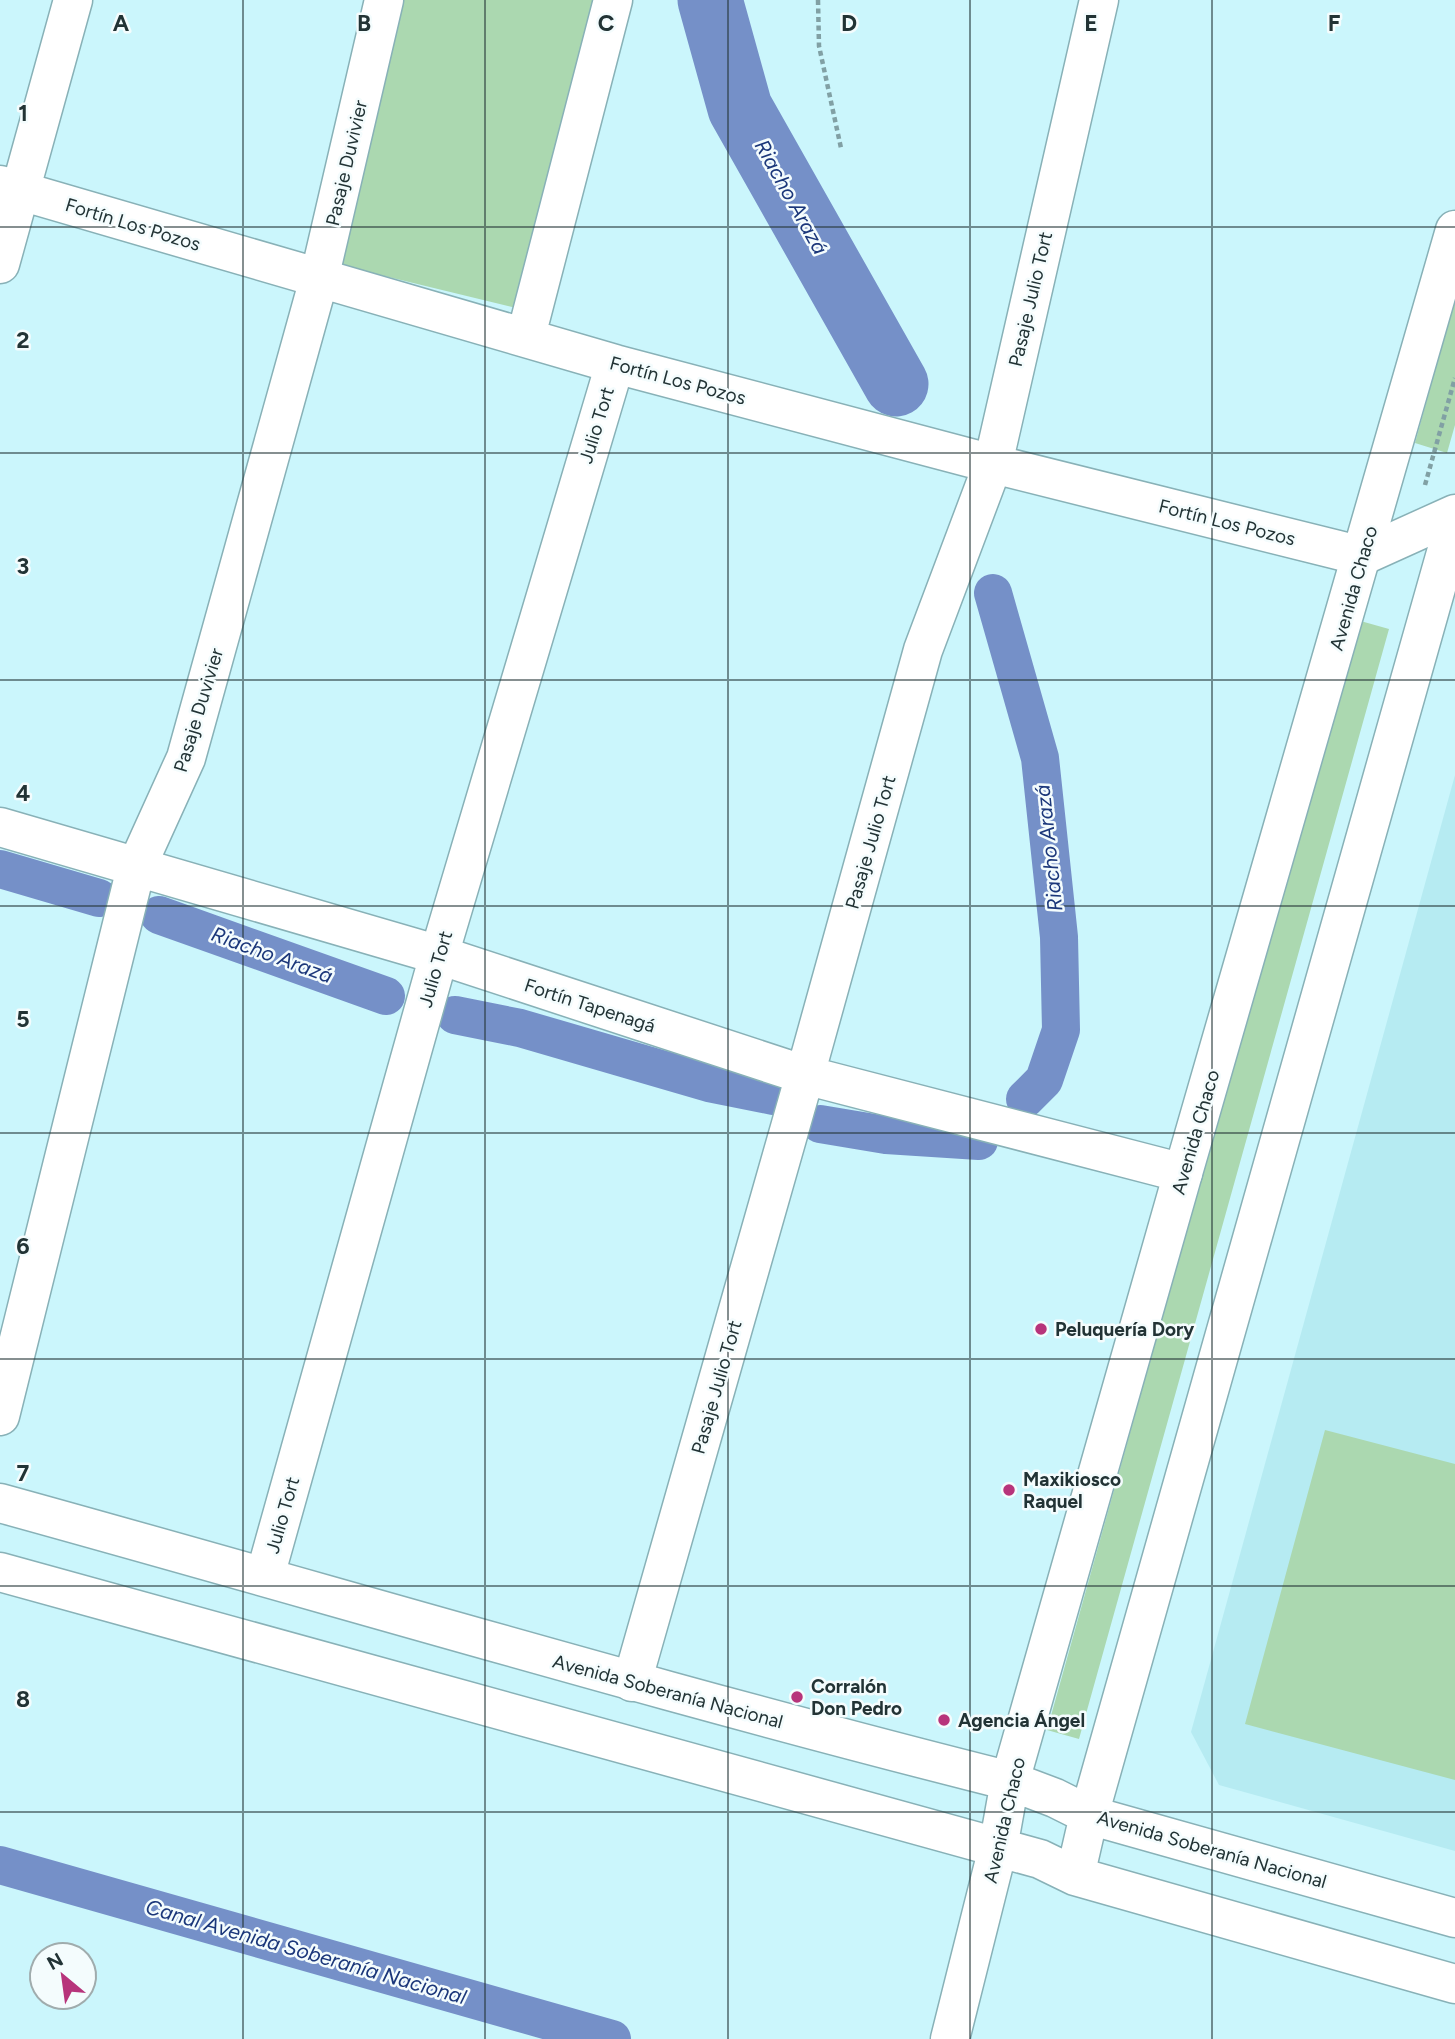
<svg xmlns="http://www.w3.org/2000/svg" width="1455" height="2039" font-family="Figtree,sans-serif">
<rect width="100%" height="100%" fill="#cbf6fc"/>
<path fill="#b6ebf2" d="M 1455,775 L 1455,1851 L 1219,1785 L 1191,1732 Z"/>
<path fill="#abd8b0" d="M 400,0 L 599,0 L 516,308 L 335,264 Z
M 1455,298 L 1455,425 L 1447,453 L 1415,443 Z
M 1357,620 L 1389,629 L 1079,1739 L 1047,1730 Z
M 1325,1430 L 1455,1464 L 1455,1780 L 1245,1724 Z"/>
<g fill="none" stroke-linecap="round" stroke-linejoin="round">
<path stroke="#7590c8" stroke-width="38" d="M 993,593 L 1040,758 L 1059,937 L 1061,1030 L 1044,1080 L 1025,1099
M 0,869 L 99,898
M 159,915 L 386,996
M 455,1015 L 520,1028 L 709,1083 L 774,1096
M 820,1124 L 886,1135 L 979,1141
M 0,1865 L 612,2039"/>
<path stroke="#7590c8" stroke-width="65" d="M 710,0 L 740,108 L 896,384"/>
<defs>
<path id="street" d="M 0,185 L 615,364 L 993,464 L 1362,556 L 1455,514
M 0,264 L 73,0
M 526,336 L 613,0
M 0,827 L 439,955 L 805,1075 L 1183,1173
M 0,1416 L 136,868 L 186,758 L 319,279 L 384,0
M 265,1576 L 439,955 L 615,364
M 632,1682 L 805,1075 L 923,650 L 993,464 L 1099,0"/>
<path id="secondary" d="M 0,1503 C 337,1596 671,1696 1010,1781 L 1055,1798 L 1089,1815 L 1455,1918
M 0,1572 L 1040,1859 L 1075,1876 L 1455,1984
M 1075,1876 L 1089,1815 L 1455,521
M 950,2039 L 998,1848 L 1010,1781 L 1183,1173 L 1455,230"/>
</defs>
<use href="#street" stroke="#88b1b7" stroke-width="41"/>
<use href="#secondary" stroke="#88b1b7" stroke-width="41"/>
<path stroke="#81a0a4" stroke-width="4.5" stroke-dasharray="5 3.5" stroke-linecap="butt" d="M 818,0 L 819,46 L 841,148
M 1425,485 L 1455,378"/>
<use href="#street" stroke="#fff" stroke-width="38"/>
<use href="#secondary" stroke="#fff" stroke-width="38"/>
</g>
<path fill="none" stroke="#223335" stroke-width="2" stroke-opacity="0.55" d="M 243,0 L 243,2039M 485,0 L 485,2039M 728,0 L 728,2039M 970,0 L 970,2039M 1212,0 L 1212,2039M 0,227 L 1455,227M 0,453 L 1455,453M 0,680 L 1455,680M 0,906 L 1455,906M 0,1133 L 1455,1133M 0,1359 L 1455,1359M 0,1586 L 1455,1586M 0,1812 L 1455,1812"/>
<g fill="#b7347b" stroke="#f4fcfd" stroke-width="2.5">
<circle cx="1041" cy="1329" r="7"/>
<circle cx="1009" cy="1490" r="7"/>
<circle cx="797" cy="1697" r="7"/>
<circle cx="944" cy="1720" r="7"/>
</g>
<g text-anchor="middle" stroke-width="5" stroke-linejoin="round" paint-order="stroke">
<g font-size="19" fill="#223335" stroke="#f4fcfd">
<text transform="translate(346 163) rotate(-77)" y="7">Pasaje Duvivier</text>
<text transform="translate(133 224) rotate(17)" y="7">Fortín Los Pozos</text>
<text transform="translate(1030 299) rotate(-77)" y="7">Pasaje Julio Tort</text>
<text transform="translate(678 380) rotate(15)" y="7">Fortín Los Pozos</text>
<text transform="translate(596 425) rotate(-73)" y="7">Julio Tort</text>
<text transform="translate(1227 522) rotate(14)" y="7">Fortín Los Pozos</text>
<text transform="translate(1353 588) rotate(-74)" y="7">Avenida Chaco</text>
<text transform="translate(198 710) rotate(-73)" y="7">Pasaje Duvivier</text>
<text transform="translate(870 842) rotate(-74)" y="7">Pasaje Julio Tort</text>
<text transform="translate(435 969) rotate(-74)" y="7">Julio Tort</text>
<text transform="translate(590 1005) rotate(18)" y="7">Fortín Tapenagá</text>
<text transform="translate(1195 1132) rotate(-74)" y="7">Avenida Chaco</text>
<text transform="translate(716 1387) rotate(-74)" y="7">Pasaje Julio Tort</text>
<text transform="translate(282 1515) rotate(-74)" y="7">Julio Tort</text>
<text transform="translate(668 1691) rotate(15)" y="7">Avenida Soberanía Nacional</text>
<text transform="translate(1004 1820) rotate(-77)" y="7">Avenida Chaco</text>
<text transform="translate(1212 1849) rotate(16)" y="7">Avenida Soberanía Nacional</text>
</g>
<g font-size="19" font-weight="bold" fill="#223335" stroke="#f4fcfd" text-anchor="start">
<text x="1055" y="1336">Peluquería Dory</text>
<text x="1023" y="1486">Maxikiosco<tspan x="1023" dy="22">Raquel</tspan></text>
<text x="811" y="1693">Corralón<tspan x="811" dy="22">Don Pedro</tspan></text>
<text x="958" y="1727">Agencia Ángel</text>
</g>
<g font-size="21" font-style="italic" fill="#1b377a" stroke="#f4fcfd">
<text transform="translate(791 197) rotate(61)" y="7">Riacho Arazá</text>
<text transform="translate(1049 848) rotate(-96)" y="7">Riacho Arazá</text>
<text transform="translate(272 955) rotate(20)" y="7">Riacho Arazá</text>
<text transform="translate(306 1952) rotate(16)" y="7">Canal Avenida Soberanía Nacional</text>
</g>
</g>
<g font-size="23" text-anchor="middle" font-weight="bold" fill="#223335" stroke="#f4fcfd" stroke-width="5" stroke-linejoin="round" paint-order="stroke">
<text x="121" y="31">A</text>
<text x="364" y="31">B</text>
<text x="606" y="31">C</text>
<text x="849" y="31">D</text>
<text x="1091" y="31">E</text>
<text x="1334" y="31">F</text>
<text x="23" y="121">1</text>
<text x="23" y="348">2</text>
<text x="23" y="574">3</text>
<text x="23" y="801">4</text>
<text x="23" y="1027">5</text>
<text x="23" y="1254">6</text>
<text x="23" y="1481">7</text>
<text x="23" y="1707">8</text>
</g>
<g transform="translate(63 1976) rotate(331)"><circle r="33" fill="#f4fcfd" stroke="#a0acad" stroke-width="2"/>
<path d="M0-5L12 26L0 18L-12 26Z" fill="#b7347b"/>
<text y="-10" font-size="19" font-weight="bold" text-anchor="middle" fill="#223335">N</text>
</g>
</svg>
